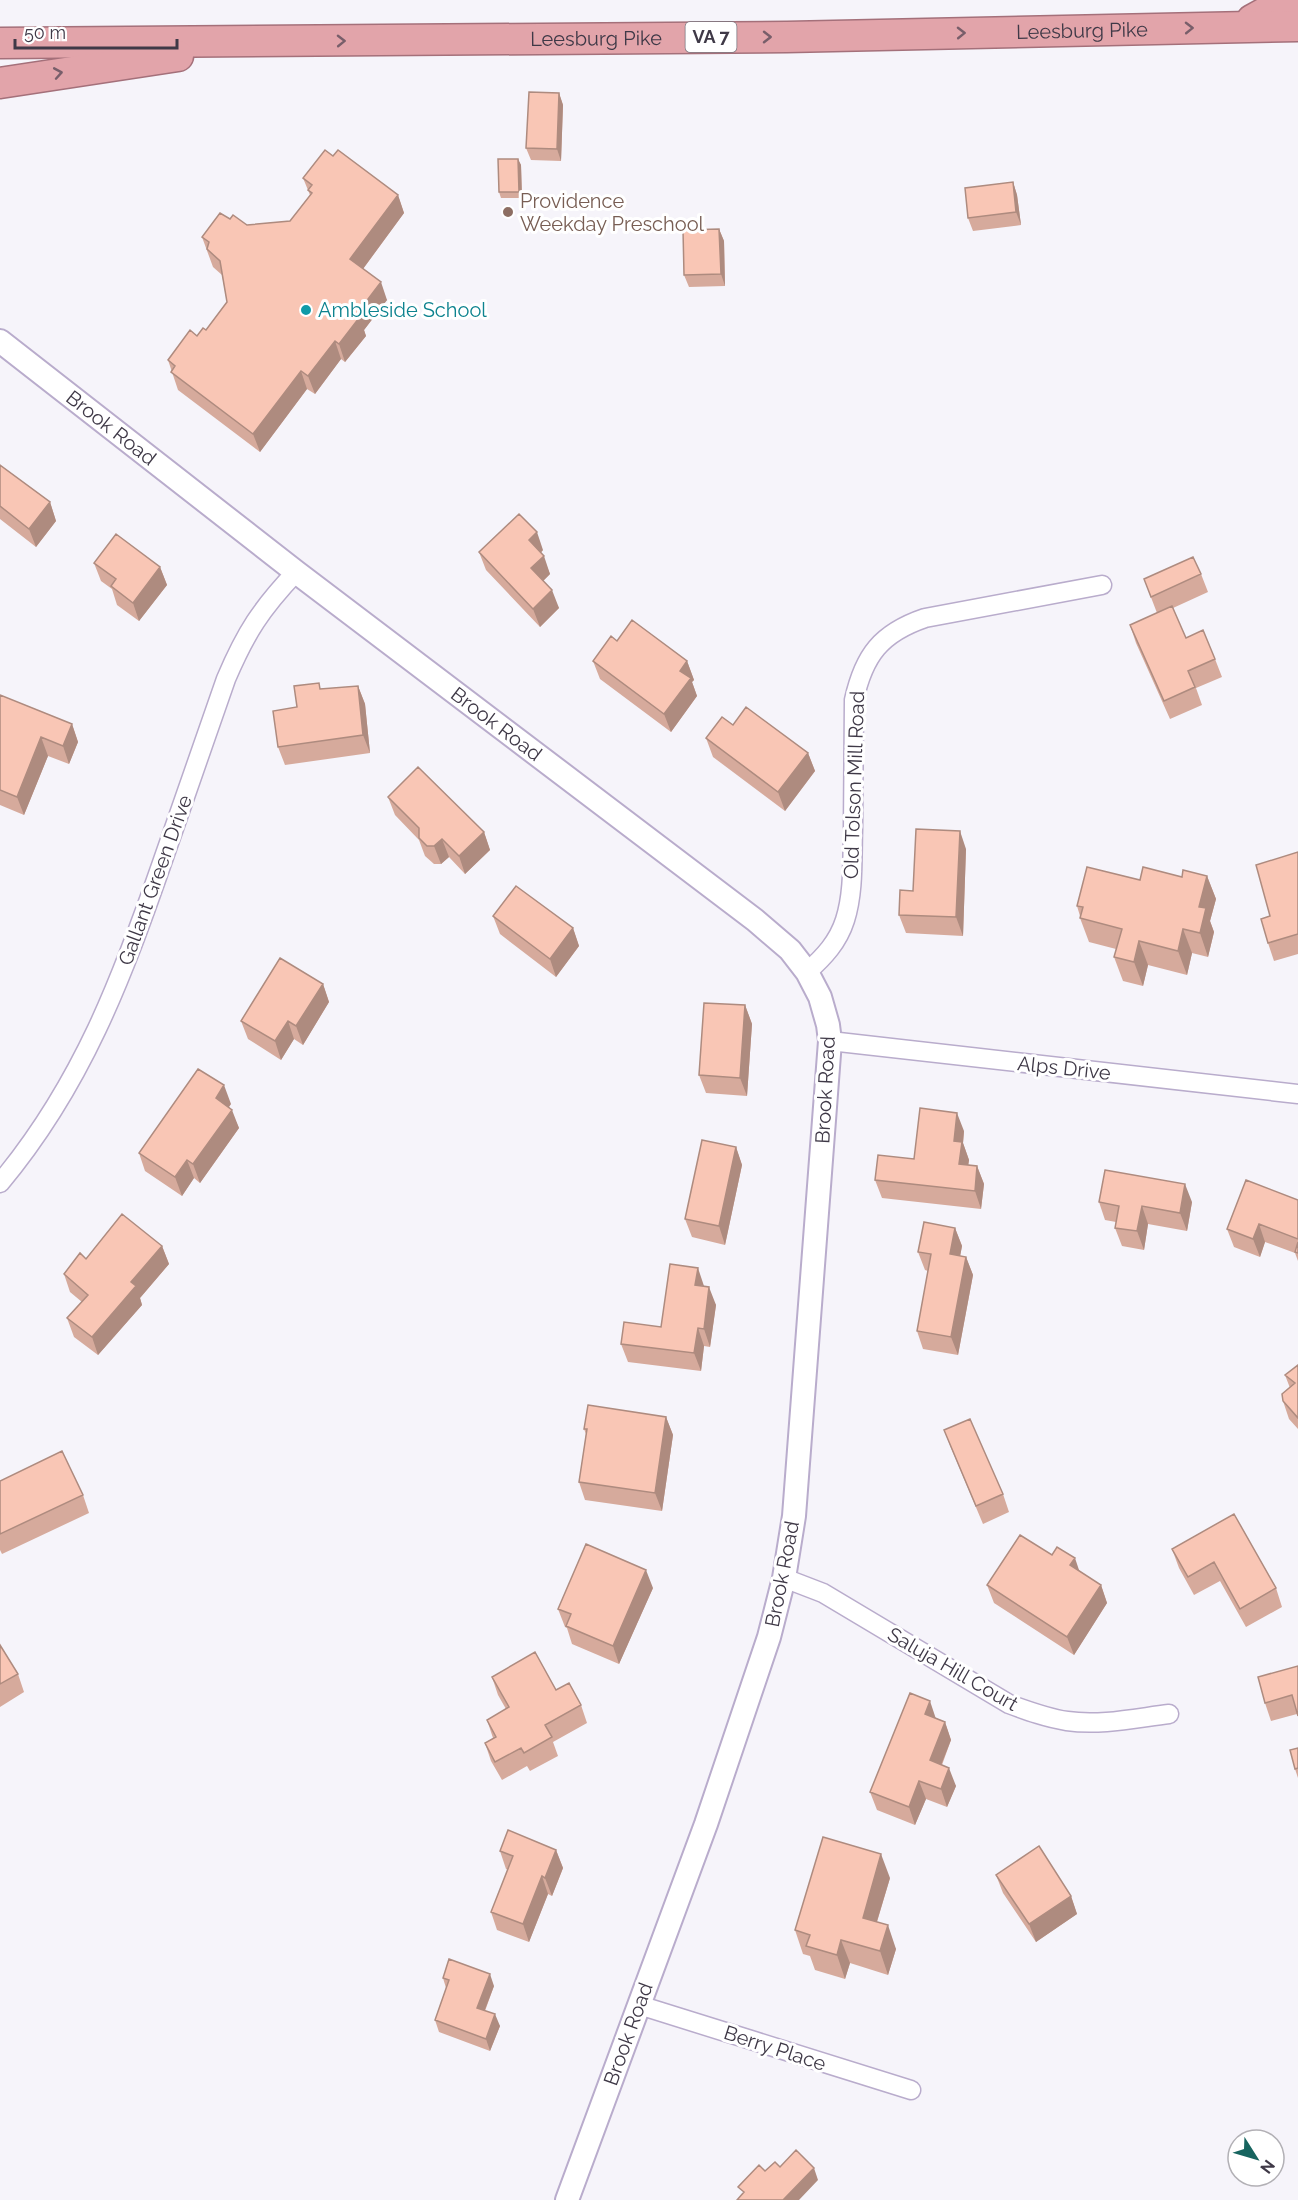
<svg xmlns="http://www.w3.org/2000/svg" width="1298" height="2200" font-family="Raleway,sans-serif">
<rect width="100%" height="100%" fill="#f6f4fa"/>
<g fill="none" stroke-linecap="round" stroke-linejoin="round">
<defs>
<path id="minor" d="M 807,972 C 824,957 838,942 845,920 C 854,892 852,859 853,829 C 853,786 854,743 854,700 C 864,655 881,633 925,618 L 1102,585
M 830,1041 L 1298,1094
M 0,1183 C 82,1085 122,978 163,860 C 184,799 205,739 226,679 C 246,632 261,609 296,572
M 784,1578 L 823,1593 L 1009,1704 C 1028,1711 1047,1718 1067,1721 C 1100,1726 1136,1718 1169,1714
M 639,2005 L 911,2090"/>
<g id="tertiary">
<path id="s1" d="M 0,341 L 296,572 L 755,920 L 790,950 L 807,972 L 820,997 L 828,1025 L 830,1041 L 794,1516 L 784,1578 L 769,1637 L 706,1824 L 567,2200"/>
</g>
<g id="trunk">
<path d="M 1252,20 L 1270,10 L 1298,3"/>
<path id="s2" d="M 0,43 L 787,37 L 1298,26"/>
<path d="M 0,83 L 178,56"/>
</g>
</defs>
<use href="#minor" stroke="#b9accc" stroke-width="21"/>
<use href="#tertiary" stroke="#b9accc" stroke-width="26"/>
<use href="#trunk" stroke="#a4707a" stroke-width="33"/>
<use href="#minor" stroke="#fff" stroke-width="18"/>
<use href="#tertiary" stroke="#fff" stroke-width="22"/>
<use href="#trunk" stroke="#e2a4aa" stroke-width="30"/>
</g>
<path fill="#d6aa9c" d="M 559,93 L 563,105 L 561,161 L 531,160 L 526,148 Z
M 333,156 L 398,195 L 404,213 L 363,269 L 387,300 L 364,330 L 366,336 L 345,362 L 341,359 L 315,394 L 307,389 L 260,452 L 178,390 L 168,360 L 197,336 L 206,330 L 227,302 L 222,275 L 213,267 L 202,237 L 230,219 L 247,225 L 290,221 L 310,195 L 303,178 Z
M 518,159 L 521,165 L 522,198 L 501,198 L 499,192 Z
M 1013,182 L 1017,195 L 1021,225 L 973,231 L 968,218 Z
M 719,229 L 724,241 L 725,286 L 689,287 L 684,275 Z
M 0,465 L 50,502 L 56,521 L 36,547 L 0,519 Z
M 543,550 L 541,553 L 550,574 L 543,581 L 559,608 L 540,627 L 486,570 L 479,552 Z
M 94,563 L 160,567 L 167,585 L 139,621 L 117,605 L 112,589 L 101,581 Z
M 1201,574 L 1208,592 L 1173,608 L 1186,638 L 1215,659 L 1222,677 L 1196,688 L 1202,705 L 1170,719 L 1136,643 L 1130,625 L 1157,613 L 1144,579 Z
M 617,641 L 687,661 L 694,680 L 692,682 L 697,696 L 671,732 L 600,679 L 593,661 Z
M 358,686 L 365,704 L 370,753 L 285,765 L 278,747 L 297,707 L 321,689 Z
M 0,695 L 72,724 L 78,742 L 69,764 L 48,756 L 24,815 L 0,805 Z
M 733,725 L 808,753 L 815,771 L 785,811 L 713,757 L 706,738 Z
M 388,797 L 484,832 L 490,850 L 465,874 L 449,857 L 441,864 L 434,864 L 425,856 L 419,840 L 395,815 Z
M 966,849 L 963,936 L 906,933 L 899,915 L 913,891 Z
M 1298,852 L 1298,954 L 1274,961 L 1268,943 L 1270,916 Z
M 1207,876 L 1216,899 L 1210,921 L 1214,932 L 1208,957 L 1192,953 L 1187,975 L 1148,965 L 1143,986 L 1123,981 L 1114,957 L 1116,949 L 1089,942 L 1080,918 L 1080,916 L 1077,906 L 1140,880 Z
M 493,916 L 573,928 L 579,946 L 556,977 L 500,934 Z
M 323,984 L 329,1002 L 303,1045 L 294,1039 L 281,1060 L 248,1039 L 241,1021 Z
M 745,1005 L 752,1024 L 747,1096 L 706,1093 L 699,1075 Z
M 231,1104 L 229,1107 L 239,1128 L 200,1183 L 194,1178 L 182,1196 L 145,1171 L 139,1153 Z
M 964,1131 L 963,1143 L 969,1160 L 968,1165 L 977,1166 L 984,1184 L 981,1209 L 882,1198 L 875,1180 Z
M 736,1147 L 742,1165 L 725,1245 L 692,1237 L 685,1219 Z
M 1298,1200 L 1298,1261 L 1295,1253 L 1265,1242 L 1260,1257 L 1234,1247 L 1227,1229 Z
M 1099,1202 L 1192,1202 L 1187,1231 L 1148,1224 L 1144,1250 L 1122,1246 L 1115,1228 L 1116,1222 L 1105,1220 Z
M 955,1228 L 962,1246 L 960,1256 L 966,1257 L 973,1275 L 958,1355 L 923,1349 L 917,1331 L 928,1271 L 925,1270 L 918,1252 Z
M 162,1246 L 169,1264 L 140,1298 L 142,1305 L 98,1355 L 74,1337 L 67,1318 L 82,1302 L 70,1292 L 64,1274 L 86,1259 Z
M 704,1286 L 716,1305 L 710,1347 L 704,1346 L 701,1371 L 628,1362 L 621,1344 L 661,1327 Z
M 1298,1365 L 1298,1429 L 1289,1419 L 1283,1401 L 1290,1388 L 1285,1375 Z
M 666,1417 L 673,1435 L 662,1511 L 585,1500 L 579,1482 L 586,1434 L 584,1429 Z
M 944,1430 L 1003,1494 L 1009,1512 L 983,1524 L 951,1448 Z
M 0,1481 L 83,1495 L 89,1513 L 2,1554 L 0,1550 Z
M 1234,1514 L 1276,1588 L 1282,1607 L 1246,1627 L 1220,1581 L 1194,1595 L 1179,1568 L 1172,1549 Z
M 1052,1555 L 1101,1585 L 1107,1603 L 1074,1655 L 994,1603 L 987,1585 Z
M 653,1588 L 619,1664 L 572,1644 L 567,1628 L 565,1627 L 558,1609 Z
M 0,1645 L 18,1674 L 24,1692 L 0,1707 Z
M 1298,1666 L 1297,1714 L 1271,1721 L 1265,1703 Z
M 492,1677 L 556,1690 L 581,1705 L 587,1723 L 553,1742 L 558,1756 L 530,1771 L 527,1766 L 502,1780 L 491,1761 L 485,1743 L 493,1738 L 487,1720 L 506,1709 L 498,1695 Z
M 936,1718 L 945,1722 L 951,1740 L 942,1765 L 956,1786 L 947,1807 L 926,1799 L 915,1825 L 877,1810 L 870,1792 Z
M 1298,1748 L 1298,1778 L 1295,1769 Z
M 556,1850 L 563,1868 L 552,1896 L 548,1894 L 529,1942 L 497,1930 L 491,1912 L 508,1870 L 506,1869 L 500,1851 Z
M 996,1875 L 1071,1896 L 1077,1914 L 1036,1942 L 1003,1893 Z
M 890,1878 L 877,1922 L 896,1949 L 888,1975 L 850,1963 L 845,1979 L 815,1970 L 810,1956 L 803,1954 L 795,1930 Z
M 443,1978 L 494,1986 L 485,2011 L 500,2026 L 490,2051 L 439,2032 L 435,2020 L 446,1988 Z"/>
<path fill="#ae8b7f" d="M 559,93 L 563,105 L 561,161 L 557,149 Z
M 518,159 L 521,165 L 522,198 L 519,192 Z
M 1013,182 L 1017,195 L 1021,225 L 1016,212 Z
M 398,195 L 404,213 L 357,277 L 350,259 Z
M 719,229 L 724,241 L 725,286 L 721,274 Z
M 381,282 L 387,300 L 364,330 L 366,336 L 345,362 L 339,344 L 356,315 Z
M 335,341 L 341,359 L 315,394 L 308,376 Z
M 301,371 L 307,389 L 260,452 L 253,434 Z
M 50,502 L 56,521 L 36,547 L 29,529 Z
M 537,532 L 543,550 L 535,558 L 529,540 Z
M 544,556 L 550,574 L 538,586 L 531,568 Z
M 160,567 L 167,585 L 139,621 L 133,603 Z
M 552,590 L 559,608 L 540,627 L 533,609 Z
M 687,661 L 694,680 L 692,682 L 697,696 L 671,732 L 664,714 L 680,671 Z
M 358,686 L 365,704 L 370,753 L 363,735 Z
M 72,724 L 78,742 L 69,764 L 63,746 Z
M 41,737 L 48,756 L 24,815 L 17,797 Z
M 808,753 L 815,771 L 785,811 L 778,792 Z
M 960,831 L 966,849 L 963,936 L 956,917 Z
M 484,832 L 490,850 L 465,874 L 459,856 Z
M 442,839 L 449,857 L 441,864 L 434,846 Z
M 1207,876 L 1216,899 L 1210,921 L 1214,932 L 1208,957 L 1200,933 L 1199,907 Z
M 573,928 L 579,946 L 556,977 L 550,959 Z
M 1183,929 L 1192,953 L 1187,975 L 1178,951 Z
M 1139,941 L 1148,965 L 1143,986 L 1134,962 Z
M 323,984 L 329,1002 L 303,1045 L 296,1026 Z
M 745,1005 L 752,1024 L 747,1096 L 740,1078 Z
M 288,1021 L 294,1039 L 281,1060 L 275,1041 Z
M 224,1085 L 231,1104 L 222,1116 L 216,1098 Z
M 232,1110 L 239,1128 L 200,1183 L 193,1164 Z
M 957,1113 L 964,1131 L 963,1143 L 969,1160 L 966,1182 L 959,1164 L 954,1141 Z
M 736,1147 L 742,1165 L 725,1245 L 719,1226 Z
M 187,1160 L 194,1178 L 182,1196 L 175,1177 Z
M 977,1166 L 984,1184 L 981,1209 L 975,1191 Z
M 1185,1184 L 1192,1202 L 1187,1231 L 1180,1213 Z
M 1142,1206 L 1148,1224 L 1144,1250 L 1137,1231 Z
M 1259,1224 L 1265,1242 L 1260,1257 L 1253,1239 Z
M 955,1228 L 962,1246 L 957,1273 L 950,1254 Z
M 162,1246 L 169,1264 L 140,1298 L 142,1305 L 98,1355 L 92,1337 L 131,1282 Z
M 966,1257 L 973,1275 L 958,1355 L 951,1337 Z
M 698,1268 L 704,1286 L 695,1285 Z
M 709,1287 L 716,1305 L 710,1347 L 704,1329 Z
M 698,1328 L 704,1346 L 701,1371 L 694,1353 Z
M 666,1417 L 673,1435 L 662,1511 L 655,1493 Z
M 1075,1558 L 1081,1576 L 1070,1565 Z
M 646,1570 L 653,1588 L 619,1664 L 613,1646 Z
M 1101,1585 L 1107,1603 L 1074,1655 L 1067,1637 Z
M 930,1701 L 936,1719 L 925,1714 Z
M 945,1722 L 951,1740 L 936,1778 L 930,1760 Z
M 949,1768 L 956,1786 L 947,1807 L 941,1789 Z
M 919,1781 L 926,1799 L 915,1825 L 909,1807 Z
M 556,1850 L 563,1868 L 552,1896 L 545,1878 Z
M 881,1854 L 890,1878 L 871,1941 L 863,1918 Z
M 542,1876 L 548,1894 L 529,1942 L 523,1924 Z
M 1071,1896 L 1077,1914 L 1036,1942 L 1029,1924 Z
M 888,1925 L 896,1949 L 888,1975 L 880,1951 Z
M 841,1940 L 850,1963 L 845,1979 L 837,1955 Z
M 490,1974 L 494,1986 L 481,2020 L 477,2008 Z
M 495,2014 L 500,2026 L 490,2051 L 486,2039 Z
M 814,2168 L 818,2180 L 799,2200 L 783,2200 Z"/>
<path fill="#f9c6b5" stroke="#ae8b7f" stroke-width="1.5" d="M 529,92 L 559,93 L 557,149 L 526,148 Z
M 325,150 L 333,156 L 338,150 L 398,195 L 350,259 L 381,282 L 356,315 L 359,318 L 339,344 L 335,341 L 308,376 L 301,371 L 253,434 L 171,372 L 175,366 L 168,360 L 190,330 L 197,336 L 203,328 L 206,330 L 227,302 L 220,261 L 207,249 L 209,242 L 202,237 L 220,213 L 230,219 L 233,215 L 247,225 L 290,221 L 312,193 L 308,190 L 312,185 L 303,178 Z
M 498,159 L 518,159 L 519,192 L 499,192 Z
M 1013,182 L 1016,212 L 968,218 L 965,188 Z
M 719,229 L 721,274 L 684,275 L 683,230 Z
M 0,465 L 50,502 L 29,529 L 0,506 Z
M 519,514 L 537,532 L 529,540 L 544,556 L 531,568 L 552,590 L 533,609 L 479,552 Z
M 116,534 L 160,567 L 133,603 L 111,586 L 116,579 L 94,563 Z
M 1193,557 L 1201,574 L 1151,597 L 1144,579 Z
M 1172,606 L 1186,638 L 1203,630 L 1215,659 L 1188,671 L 1195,687 L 1164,701 L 1130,625 Z
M 632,620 L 687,661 L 680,671 L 691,678 L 664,714 L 593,661 L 611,636 L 617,641 Z
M 319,683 L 320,689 L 358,686 L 363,735 L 278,747 L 273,711 L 297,707 L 294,686 Z
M 0,695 L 72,724 L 63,746 L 41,737 L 17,797 L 0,790 Z
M 746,707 L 808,753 L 778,792 L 706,738 L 722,717 L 733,725 Z
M 418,767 L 484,832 L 459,856 L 442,839 L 434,846 L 427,846 L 419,838 L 419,828 L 388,797 Z
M 916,829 L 960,831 L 956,917 L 899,915 L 900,890 L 913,891 Z
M 1298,852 L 1298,934 L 1268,943 L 1261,919 L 1270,916 L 1256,865 Z
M 1087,867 L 1140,880 L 1143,867 L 1182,877 L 1183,870 L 1207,876 L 1199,907 L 1206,908 L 1200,933 L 1183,929 L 1178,951 L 1139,941 L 1134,962 L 1114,957 L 1122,929 L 1080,918 L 1083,907 L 1077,906 Z
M 516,886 L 573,928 L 550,959 L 493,916 Z
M 280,958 L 323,984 L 296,1026 L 288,1021 L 275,1041 L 241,1021 Z
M 704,1003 L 745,1005 L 740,1078 L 699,1075 Z
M 198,1069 L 224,1085 L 216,1098 L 232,1110 L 193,1164 L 187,1160 L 175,1177 L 139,1153 Z
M 920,1108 L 957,1113 L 954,1141 L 962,1142 L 959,1164 L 977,1166 L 975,1191 L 875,1180 L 878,1155 L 914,1159 Z
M 702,1140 L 736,1147 L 719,1226 L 685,1219 Z
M 1105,1170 L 1185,1184 L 1180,1213 L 1142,1206 L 1137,1231 L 1115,1228 L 1119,1206 L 1099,1202 Z
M 1246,1180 L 1298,1200 L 1298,1239 L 1259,1224 L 1253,1239 L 1227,1229 Z
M 122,1214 L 162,1246 L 131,1282 L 136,1286 L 92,1337 L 67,1318 L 88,1295 L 64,1274 L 80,1253 L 86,1259 Z
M 924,1222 L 955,1228 L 950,1254 L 966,1257 L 951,1337 L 917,1331 L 931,1254 L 918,1252 Z
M 1298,1242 L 1298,1253 L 1295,1252 Z
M 670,1264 L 698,1268 L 695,1285 L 709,1287 L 704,1329 L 698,1328 L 694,1353 L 621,1344 L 624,1322 L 661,1327 Z
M 1298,1365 L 1298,1418 L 1283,1401 L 1282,1394 L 1295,1383 L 1285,1375 Z
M 588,1405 L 666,1417 L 655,1493 L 579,1482 L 587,1429 L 584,1429 Z
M 970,1419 L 1003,1494 L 976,1506 L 944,1430 Z
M 62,1451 L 83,1495 L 0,1534 L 0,1481 Z
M 1234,1514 L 1276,1588 L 1240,1609 L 1214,1562 L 1188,1577 L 1172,1549 Z
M 1020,1535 L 1052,1555 L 1057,1547 L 1075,1558 L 1070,1565 L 1101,1585 L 1067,1637 L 987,1585 Z
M 586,1544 L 646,1570 L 613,1646 L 566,1626 L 571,1614 L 558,1609 Z
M 0,1645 L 18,1674 L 0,1684 Z
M 535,1652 L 556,1690 L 569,1683 L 581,1705 L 545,1725 L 552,1737 L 524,1753 L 521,1748 L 495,1762 L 485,1743 L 496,1737 L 487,1720 L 509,1707 L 492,1677 Z
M 1298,1666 L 1298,1716 L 1292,1695 L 1265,1703 L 1258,1677 Z
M 910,1693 L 930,1701 L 925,1714 L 945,1722 L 930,1760 L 949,1768 L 941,1789 L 919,1781 L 909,1807 L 870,1792 Z
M 1298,1748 L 1298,1768 L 1295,1769 L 1290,1750 Z
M 508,1830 L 556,1850 L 545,1878 L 542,1876 L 523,1924 L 491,1912 L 513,1856 L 500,1851 Z
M 823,1837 L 881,1854 L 863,1918 L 888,1925 L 880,1951 L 841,1940 L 837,1955 L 806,1946 L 810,1935 L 795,1930 Z
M 1039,1846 L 1071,1896 L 1029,1924 L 996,1875 Z
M 449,1959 L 490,1974 L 477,2008 L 495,2014 L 486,2039 L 435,2020 L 449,1980 L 443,1978 Z
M 796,2150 L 814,2168 L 783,2200 L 737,2200 L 744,2192 L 738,2187 L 759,2165 L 765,2171 L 775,2162 L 780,2167 Z"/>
<defs><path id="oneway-chevron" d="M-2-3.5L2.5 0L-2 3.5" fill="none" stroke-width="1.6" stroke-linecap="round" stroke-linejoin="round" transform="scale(1.5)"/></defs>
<g stroke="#785e6a">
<use href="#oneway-chevron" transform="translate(1189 28) rotate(-1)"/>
<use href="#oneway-chevron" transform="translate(961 33) rotate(-1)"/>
<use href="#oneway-chevron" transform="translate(767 37)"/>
<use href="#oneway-chevron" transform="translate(341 41) rotate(-1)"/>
<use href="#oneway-chevron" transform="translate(58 73) rotate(-10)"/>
</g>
<circle fill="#8d6e63" stroke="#fff" stroke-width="2" cx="508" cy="212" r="6"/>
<circle fill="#0f9aa8" stroke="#fff" stroke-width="2" cx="306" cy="310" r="6"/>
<g text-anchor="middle" stroke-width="6" stroke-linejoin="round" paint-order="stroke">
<rect fill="#fff" stroke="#79747e" stroke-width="1.5" x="685.5" y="22" width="51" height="30" rx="4.5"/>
<g font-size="18" font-weight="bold" fill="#3f3947">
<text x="711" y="43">VA 7</text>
</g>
<g font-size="20" fill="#3f3947" stroke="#fff">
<text dy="7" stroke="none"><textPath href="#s2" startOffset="1082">Leesburg Pike</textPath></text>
<text dy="7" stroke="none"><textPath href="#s2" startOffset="596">Leesburg Pike</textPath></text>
<text dy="7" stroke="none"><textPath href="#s1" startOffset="141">Brook Road</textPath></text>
<text dy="7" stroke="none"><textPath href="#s1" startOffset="627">Brook Road</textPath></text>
<text transform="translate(854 785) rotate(-88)" y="7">Old Tolson Mill Road</text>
<text transform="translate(155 880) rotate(-70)" y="7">Gallant Green Drive</text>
<text transform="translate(1064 1068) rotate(6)" y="7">Alps Drive</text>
<text transform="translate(825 1090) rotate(-87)" y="7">Brook Road</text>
<text transform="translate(782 1574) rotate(-79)" y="7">Brook Road</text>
<text transform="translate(953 1669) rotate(30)" y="7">Saluja Hill Court</text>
<text transform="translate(628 2034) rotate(-70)" y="7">Brook Road</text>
<text transform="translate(775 2048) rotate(18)" y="7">Berry Place</text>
</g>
<g font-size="20" fill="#785e54" stroke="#fff" text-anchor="start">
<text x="520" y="208">Providence<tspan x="520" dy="23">Weekday Preschool</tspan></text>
</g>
<g font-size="20" fill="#0d838f" stroke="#fff" text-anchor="start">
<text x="318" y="317">Ambleside School</text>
</g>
</g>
<g transform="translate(1256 2158) rotate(127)"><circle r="28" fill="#ffffff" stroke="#b2b0b5" stroke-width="1.5"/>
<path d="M0-4.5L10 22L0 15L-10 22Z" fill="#17645f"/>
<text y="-9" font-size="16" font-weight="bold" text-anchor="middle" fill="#3f3947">N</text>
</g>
<path d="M15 39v9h162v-9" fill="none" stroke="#3f3947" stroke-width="3"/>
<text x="24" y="39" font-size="18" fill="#3f3947" stroke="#ffffff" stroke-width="4.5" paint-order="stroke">50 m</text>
</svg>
